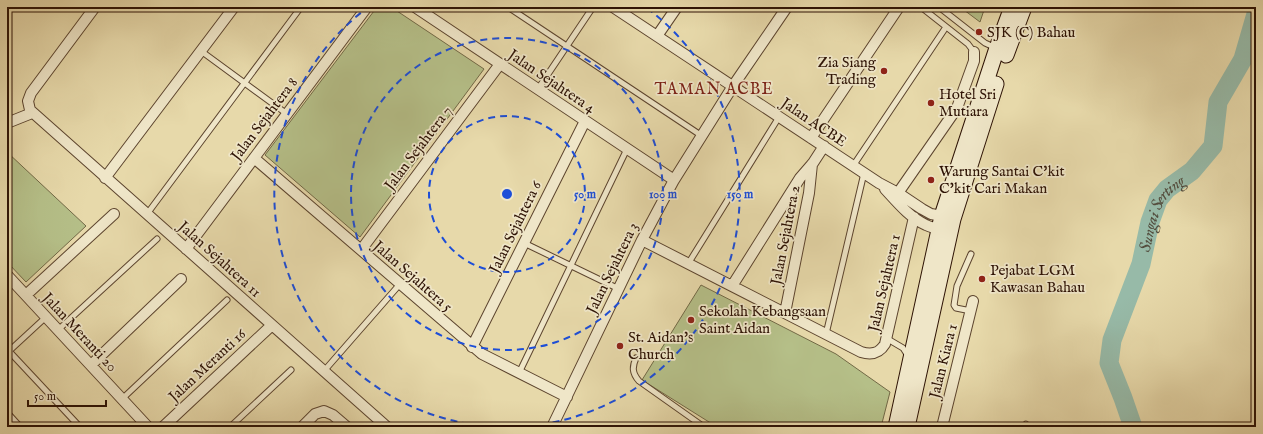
<svg xmlns="http://www.w3.org/2000/svg" width="1263" height="434" font-family="'IM FELL English',serif">
<rect width="100%" height="100%" fill="#e7d9aa"/>
<filter id="stains"><feTurbulence type="fractalNoise" baseFrequency=".005" numOctaves="4"/><feColorMatrix values="0 0 0 0 .2 0 0 0 0 .09 0 0 0 0 .02 0 0 0 .5 -.17"/></filter>
<radialGradient id="worn" r=".72"><stop offset=".6" stop-color="#630" stop-opacity="0"/><stop offset="1" stop-color="#630" stop-opacity=".3"/></radialGradient>
<path fill="#b5bf88" stroke="#726946" d="M 377,7 L 391,7 L 484,69 L 360,237 L 265,155 Z
M 960,7 L 985,7 L 980,22 Z
M 7,152 L 86,226 L 26,282 L 7,262 Z
M 701,285 L 836,354 L 890,392 L 881,427 L 717,427 L 642,380 Z"/>
<g fill="none" stroke-linecap="round" stroke-linejoin="round">
<path stroke="#97baa8" stroke-width="19" id="s1" d="M 1133,427 L 1123,398 L 1109,363 L 1112,340 L 1141,264 L 1150,222 L 1158,200 L 1167,189 L 1192,171 L 1213,146 L 1218,102 L 1243,59 L 1256,14"/>
<defs>
<path id="lane" d="M 508,7 L 702,136
M 921,7 L 968,44 L 974,52
M 939,7 L 985,43 L 996,48
M 201,51 L 287,114
M 538,89 L 593,7
M 853,166 L 946,27
M 147,214 L 301,7
M 524,243 L 619,289
M 688,264 L 779,117
M 971,311 L 956,308 L 954,305 L 957,286 L 971,254
M 58,330 L 157,239
M 826,334 L 864,173
M 886,338 L 903,348 L 908,356
M 7,349 L 80,427
M 7,353 L 46,317
M 636,358 C 632,367 632,373 639,381 L 704,427
M 324,371 L 400,284
M 519,373 L 627,149
M 122,399 L 227,300
M 230,427 L 291,370
M 1025,427 L 1026,424"/>
<path id="street" d="M 95,7 L 31,93 L 28,101 L 30,110 L 387,427
M 415,7 L 674,180
M 613,7 L 879,183 L 898,193 L 922,209 L 931,214 L 948,217
M 657,36 L 677,7
M 7,123 L 32,113
M 811,138 L 899,7
M 254,158 L 482,354 L 567,397
M 105,178 L 234,7
M 885,189 C 897,202 910,218 926,225 C 932,228 939,229 945,230
M 898,193 L 957,108 L 974,61 L 974,52
M 642,240 L 861,352 C 871,355 879,354 885,344 L 914,217
M 186,249 L 367,7
M 361,250 L 500,64
M 7,275 L 148,427
M 732,286 L 800,178 L 813,163 L 824,146
M 26,295 L 114,214
M 785,313 L 809,193 L 812,164
M 472,347 L 585,121
M 91,365 L 181,279
M 7,416 L 17,427
M 163,427 L 272,325
M 302,427 L 315,414 L 324,411 L 333,415 L 347,427
M 552,427 L 642,240 L 674,180 L 733,86 L 787,7
M 942,427 L 973,301
M 1255,427 L 1256,426"/>
<path id="secondary" d="M 1006,55 L 1024,7
M 896,427 L 942,216 L 997,48 L 1012,7
M 907,427 L 953,219 L 996,84"/>
</defs>
<use href="#lane" stroke="#5c442e" stroke-width="7"/>
<use href="#street" stroke="#5c442e" stroke-width="12"/>
<use href="#secondary" stroke="#2e1305" stroke-width="17"/>
<use href="#lane" stroke="#efe6c8" stroke-width="5"/>
<use href="#street" stroke="#efe6c8" stroke-width="10"/>
<use href="#secondary" stroke="#efe6c8" stroke-width="15"/>
</g>
<g fill="none" stroke="#1d4ed8" stroke-width="2" stroke-dasharray="7 5">
<circle cx="507" cy="194" r="78"/>
<circle cx="507" cy="194" r="156"/>
<path d="M505 427A233 233 0 0 1 367 8M647 8A233 233 0 0 1 509 427"/>
</g>
<g fill="#8f2418" stroke="#efe6c8" stroke-width="1.5">
<circle cx="979" cy="32" r="4"/>
<circle cx="884" cy="71" r="4"/>
<circle cx="931" cy="103" r="4"/>
<circle cx="931" cy="180" r="4"/>
<circle cx="982" cy="279" r="4"/>
<circle cx="691" cy="320" r="4"/>
<circle cx="620" cy="346" r="4"/>
</g>
<g text-anchor="middle" stroke-width="3.5" stroke-linejoin="round" paint-order="stroke">
<g font-size="15" fill="#2e1305" stroke="#efe6c8" text-anchor="start">
<text x="987" y="37">SJK (C) Bahau</text>
<text x="876" y="67" text-anchor="end">Zia Siang<tspan x="876" dy="17">Trading</tspan></text>
<text x="939" y="99">Hotel Sri<tspan x="939" dy="17">Mutiara</tspan></text>
<text x="939" y="176">Warung Santai C'kit<tspan x="939" dy="17">C'kit Cari Makan</tspan></text>
<text x="990" y="275">Pejabat LGM<tspan x="990" dy="17">Kawasan Bahau</tspan></text>
<text x="699" y="316">Sekolah Kebangsaan<tspan x="699" dy="17">Saint Aidan</tspan></text>
<text x="628" y="342">St. Aidan's<tspan x="628" dy="17">Church</tspan></text>
</g>
<g font-size="15" fill="#2e1305" stroke="#efe6c8">
<text transform="translate(552 81) rotate(34)" y="5">Jalan Sejahtera 4</text>
<text transform="translate(264 119) rotate(-53)" y="5">Jalan Sejahtera 8</text>
<text transform="translate(814 122) rotate(34)" y="5">Jalan ACBE</text>
<text transform="translate(418 148) rotate(-53)" y="5">Jalan Sejahtera 7</text>
<text transform="translate(515 227) rotate(-64)" y="5">Jalan Sejahtera 6</text>
<text transform="translate(785 235) rotate(-79)" y="5">Jalan Sejahtera 2</text>
<text transform="translate(220 259) rotate(42)" y="5">Jalan Sejahtera 11</text>
<text transform="translate(612 268) rotate(-64)" y="5">Jalan Sejahtera 3</text>
<text transform="translate(413 276) rotate(41)" y="5">Jalan Sejahtera 5</text>
<text transform="translate(884 283) rotate(-77)" y="5">Jalan Sejahtera 1</text>
<text transform="translate(80 332) rotate(47)" y="5">Jalan Meranti 20</text>
<text transform="translate(943 361) rotate(-76)" y="5">Jalan Kiara 1</text>
<text transform="translate(207 365) rotate(-43)" y="5">Jalan Meranti 16</text>
</g>
<g font-size="16" letter-spacing="1" fill="#7a1f14" stroke="#efe6c8">
<text x="714" y="94">TAMAN ACBE</text>
</g>
<g font-size="16" font-style="italic" fill="#534d3e" stroke="#efe6c8">
<text dy="6" stroke="none"><textPath href="#s1" startOffset="229">Sungai Serting</textPath></text>
</g>
</g>
<circle cx="507" cy="194" r="6" fill="#1d4ed8" stroke="#efe6c8" stroke-width="2"/>
<g font-size="12" text-anchor="middle" font-weight="bold" fill="#1d4ed8" stroke="#efe6c8" stroke-width="3.5" stroke-linejoin="round" paint-order="stroke">
<text x="585" y="198">50 m</text>
<text x="663" y="198">100 m</text>
<text x="740" y="198">150 m</text>
</g>
<rect width="1263" height="434" fill="none" stroke="#e7d9aa" stroke-width="24"/>
<rect x="8" y="8" width="1247" height="418" fill="none" stroke="#2e1305" stroke-width="2"/>
<rect x="12" y="12" width="1239" height="410" fill="none" stroke="#2e1305"/>
<path d="M28 400v6h78v-6" fill="none" stroke="#2e1305" stroke-width="2"/>
<text x="34" y="400" font-size="12" fill="#2e1305" stroke="#efe6c8" stroke-width="3" paint-order="stroke">50 m</text>
<rect width="100%" height="100%" filter="url(#stains)"/>
<rect width="100%" height="100%" fill="url(#worn)"/>
</svg>
